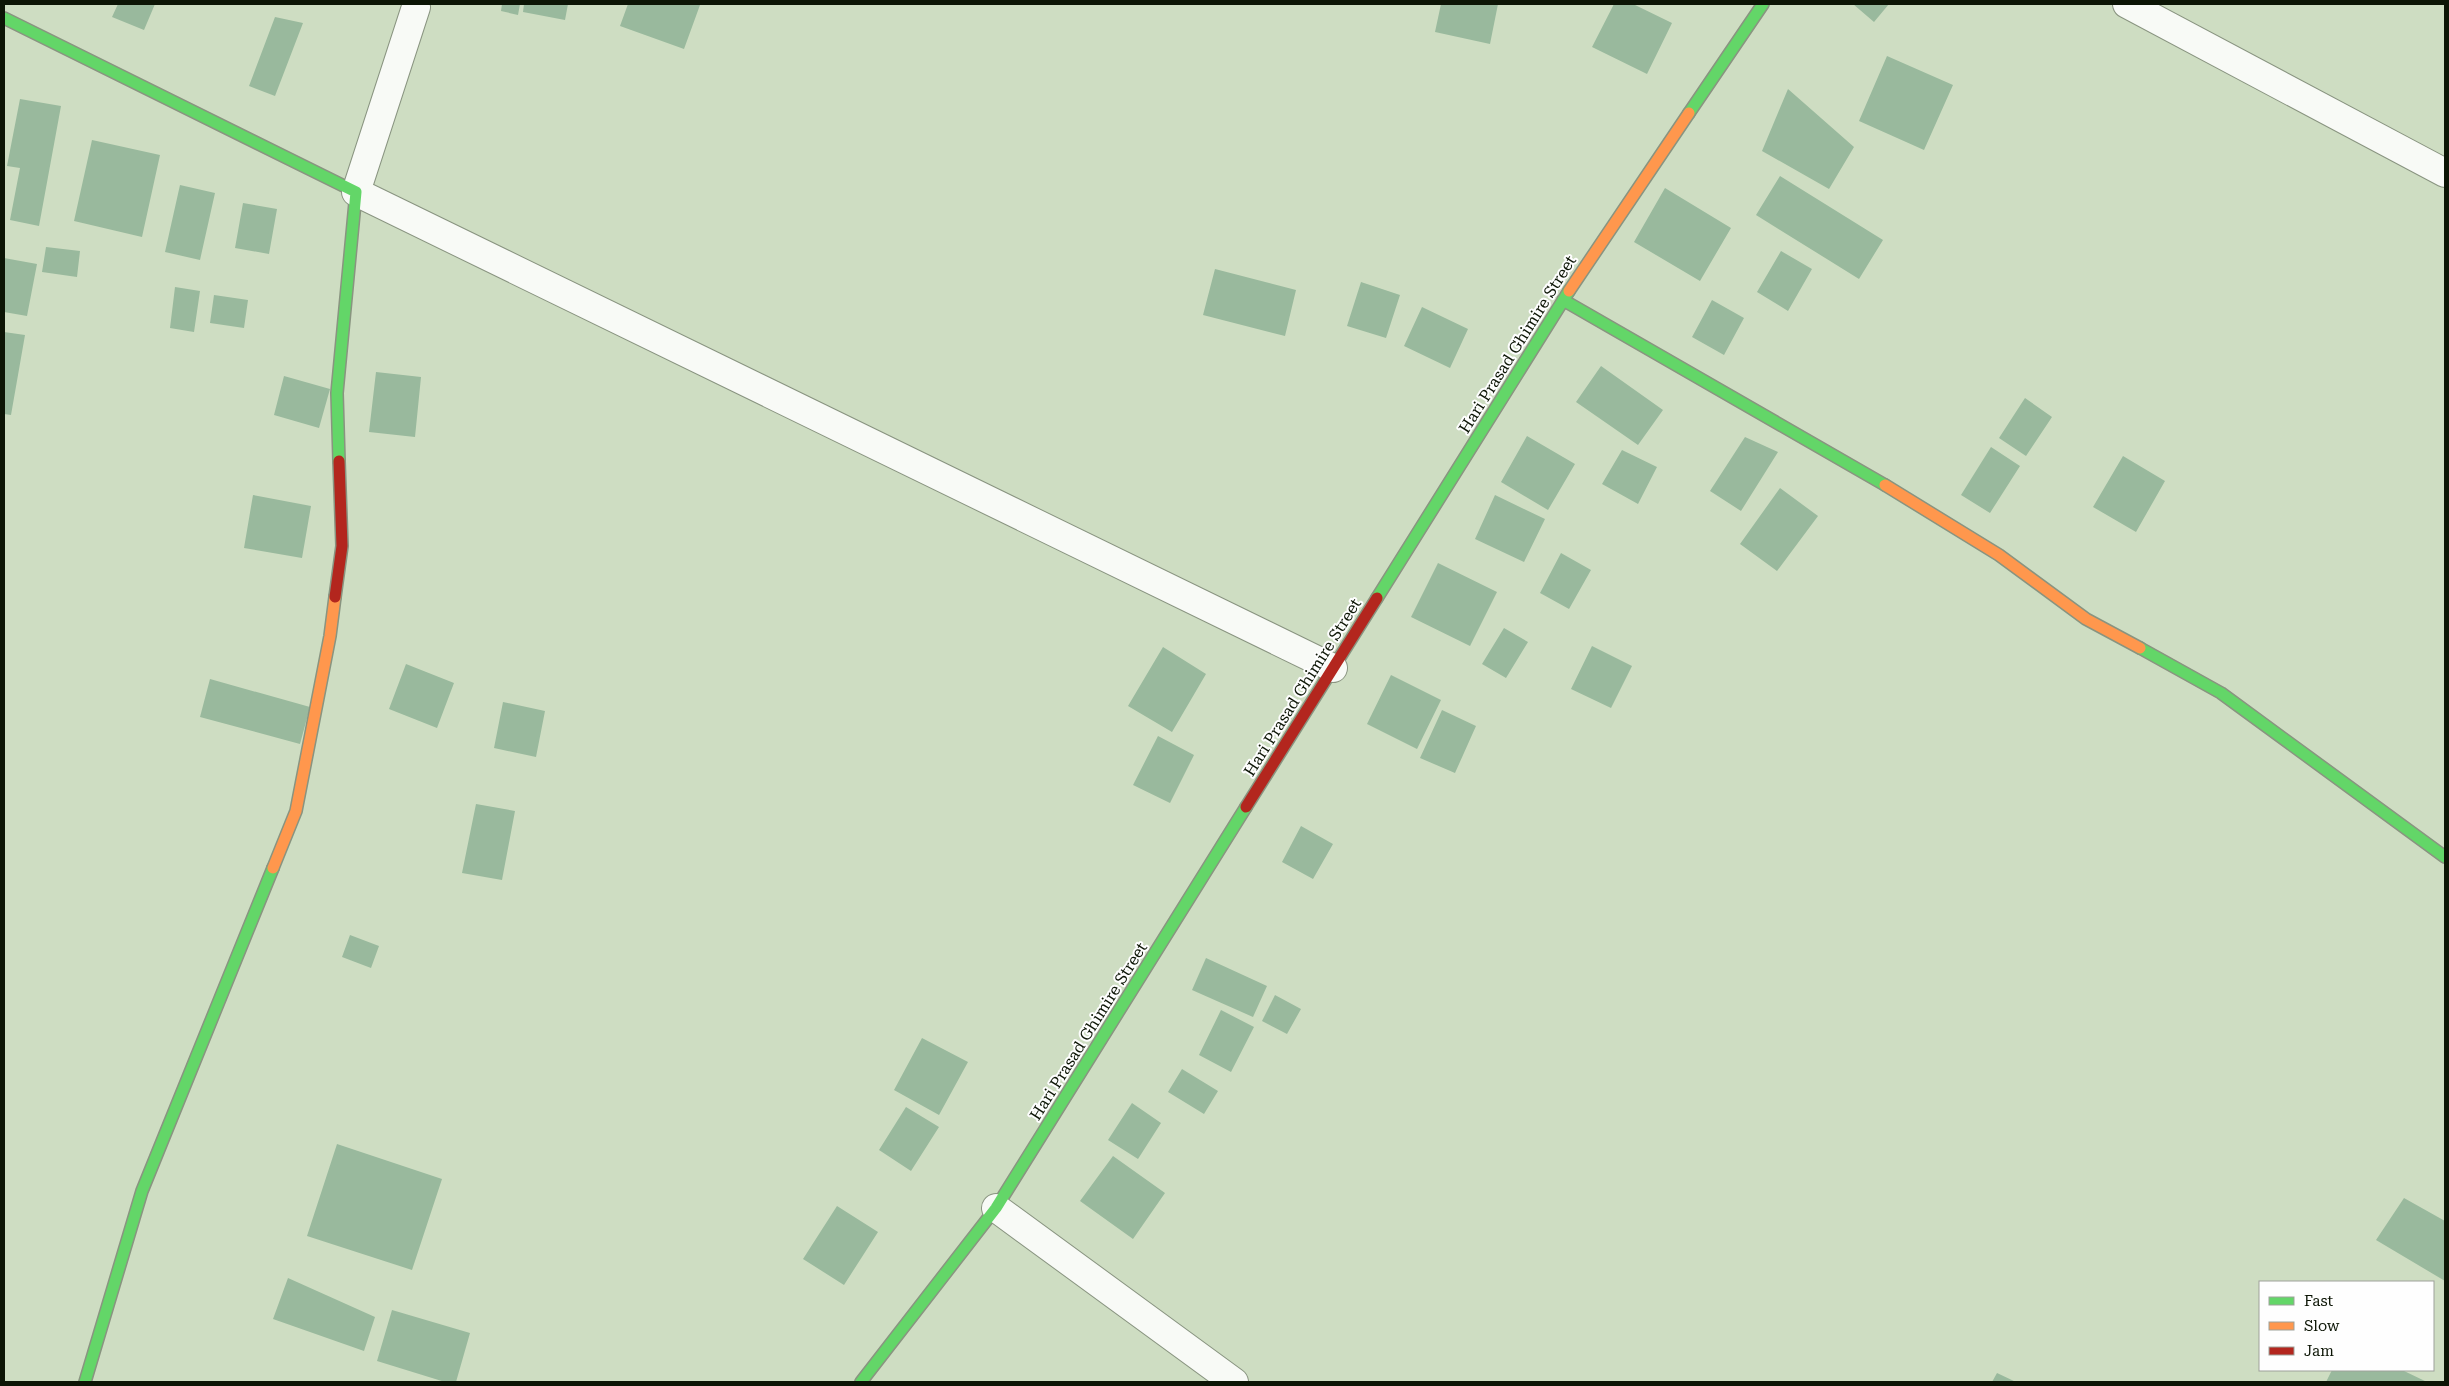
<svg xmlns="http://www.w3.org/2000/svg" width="2449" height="1386" font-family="'Roboto Serif',serif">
<rect width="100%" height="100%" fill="#ceddc2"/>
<path fill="#99b99d" d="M 118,4 L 155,4 L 144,30 L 112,17 Z
M 502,4 L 520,4 L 518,15 L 501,11 Z
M 524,4 L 568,4 L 565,20 L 523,12 Z
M 628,4 L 700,5 L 684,49 L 620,26 Z
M 1441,4 L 1498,4 L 1490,44 L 1435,32 Z
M 1614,4 L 1633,4 L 1672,23 L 1647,74 L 1592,47 Z
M 1853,4 L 1889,4 L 1874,22 Z
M 275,17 L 303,23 L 275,96 L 249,86 Z
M 1887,56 L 1953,85 L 1924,150 L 1859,121 Z
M 1788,89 L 1854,147 L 1829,189 L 1762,151 Z
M 20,99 L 61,106 L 39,226 L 10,220 L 20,168 L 7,166 Z
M 92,140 L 160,155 L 142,237 L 74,221 Z
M 1780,176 L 1883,240 L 1859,279 L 1756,215 Z
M 180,185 L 215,193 L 200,260 L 165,252 Z
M 1665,188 L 1731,228 L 1700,281 L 1634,242 Z
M 243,203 L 277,209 L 269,254 L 235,248 Z
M 46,247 L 80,251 L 77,277 L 42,272 Z
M 1781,251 L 1812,269 L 1788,311 L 1757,292 Z
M 4,258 L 37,264 L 27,316 L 4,312 Z
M 1215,269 L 1296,290 L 1285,336 L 1203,315 Z
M 1361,282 L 1400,295 L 1386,338 L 1347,326 Z
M 175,287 L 200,291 L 194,332 L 170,328 Z
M 214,295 L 248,300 L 244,328 L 210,323 Z
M 1712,300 L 1744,318 L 1724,355 L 1692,337 Z
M 1422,307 L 1468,329 L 1450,368 L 1404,346 Z
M 4,332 L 25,335 L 11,415 L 4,414 Z
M 1601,366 L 1663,410 L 1638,445 L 1576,402 Z
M 376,372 L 421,377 L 415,437 L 369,432 Z
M 284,376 L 330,389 L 319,428 L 274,415 Z
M 2025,398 L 2052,417 L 2026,456 L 1999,438 Z
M 1527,436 L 1575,464 L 1548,510 L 1501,482 Z
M 1745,437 L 1778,452 L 1741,511 L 1710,491 Z
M 1991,447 L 2020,466 L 1990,513 L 1961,495 Z
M 1622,450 L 1657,467 L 1638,504 L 1602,484 Z
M 2123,456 L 2165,481 L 2136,532 L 2093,507 Z
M 1780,488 L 1818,516 L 1777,571 L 1740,544 Z
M 253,495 L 311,506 L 302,558 L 244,548 Z
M 1495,495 L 1545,519 L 1524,562 L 1475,539 Z
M 1561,553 L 1591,570 L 1569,609 L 1540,593 Z
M 1438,563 L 1497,592 L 1470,646 L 1411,617 Z
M 1504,628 L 1528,642 L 1506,678 L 1482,664 Z
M 1592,646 L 1632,666 L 1611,708 L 1571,689 Z
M 1163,647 L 1206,674 L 1172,732 L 1128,706 Z
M 406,664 L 454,683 L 437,728 L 389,709 Z
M 1391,675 L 1441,700 L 1417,749 L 1367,724 Z
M 210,679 L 310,707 L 300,744 L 200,717 Z
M 503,702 L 545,711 L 536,757 L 494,748 Z
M 1442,710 L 1476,726 L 1455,773 L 1420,758 Z
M 1158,736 L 1194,755 L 1170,803 L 1133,785 Z
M 476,804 L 515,811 L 502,880 L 462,873 Z
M 1301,826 L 1333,844 L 1313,879 L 1282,862 Z
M 350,935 L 379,946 L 371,968 L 342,957 Z
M 1206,958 L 1267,986 L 1253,1017 L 1192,990 Z
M 1275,995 L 1301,1009 L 1287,1034 L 1262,1021 Z
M 1221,1010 L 1254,1027 L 1231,1072 L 1199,1055 Z
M 922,1038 L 968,1062 L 939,1115 L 894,1090 Z
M 1182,1069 L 1218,1091 L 1204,1114 L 1168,1092 Z
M 1132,1103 L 1161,1123 L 1138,1159 L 1108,1140 Z
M 906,1107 L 939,1127 L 911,1171 L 879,1150 Z
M 337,1144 L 442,1179 L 412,1270 L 307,1236 Z
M 1113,1156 L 1165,1193 L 1133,1239 L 1080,1201 Z
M 2404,1198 L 2445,1221 L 2445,1281 L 2376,1240 Z
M 837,1206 L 878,1232 L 844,1285 L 803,1259 Z
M 288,1278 L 375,1317 L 364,1351 L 273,1319 Z
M 392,1310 L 470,1333 L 456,1382 L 445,1382 L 377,1361 Z
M 2332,1370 L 2402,1370 L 2427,1382 L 2326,1382 Z
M 1997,1373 L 2016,1382 L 1992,1382 Z"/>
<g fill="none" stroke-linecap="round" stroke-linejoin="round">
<defs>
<path id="street" d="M 2127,4 L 2445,173
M 416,7 L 356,192 L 1333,668
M 996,1208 L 1234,1382"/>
<path id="fast" d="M 4,18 L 356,192 L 337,393 L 339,461
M 1689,113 L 1763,4
M 1563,300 L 1885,485
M 1377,598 L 1569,291
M 2140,648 L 2221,693 L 2445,857
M 85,1382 L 142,1191 L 273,868
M 861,1382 L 996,1208 L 1246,807"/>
<path id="slow" d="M 1569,291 L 1689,113
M 1885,485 L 1999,555 L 2086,619 L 2140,648
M 273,868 L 296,811 L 330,636 L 335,597"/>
<path id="jam" d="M 335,597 L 342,546 L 339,461
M 1246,807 L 1377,598"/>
</defs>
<use href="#street" stroke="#899480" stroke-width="30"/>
<use href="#fast" stroke="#899480" stroke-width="14"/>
<use href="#slow" stroke="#899480" stroke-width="14"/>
<use href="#jam" stroke="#899480" stroke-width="14"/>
<use href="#street" stroke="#f8faf6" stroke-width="28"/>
<use href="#fast" stroke="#63d668" stroke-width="11"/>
<use href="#slow" stroke="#ff974d" stroke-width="11"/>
<use href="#jam" stroke="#b3261e" stroke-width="11"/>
</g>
<g text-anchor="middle" stroke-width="4" stroke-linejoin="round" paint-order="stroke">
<g font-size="16" fill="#0c1505" stroke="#fefefe">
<text transform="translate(1517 344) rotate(-58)" y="6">Hari Prasad Ghimire Street</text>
<text transform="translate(1302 687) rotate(-58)" y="6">Hari Prasad Ghimire Street</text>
<text transform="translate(1088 1031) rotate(-58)" y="6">Hari Prasad Ghimire Street</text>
</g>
</g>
<rect width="2449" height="1386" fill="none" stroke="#0c1505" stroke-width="10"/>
<rect x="2259" y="1281" width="175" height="90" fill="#fefefe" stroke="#9da19a"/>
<rect x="2269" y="1297" width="25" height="8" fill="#63d668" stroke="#9da19a"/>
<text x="2304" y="1306" font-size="15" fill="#0c1505">Fast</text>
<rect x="2269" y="1322" width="25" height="8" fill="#ff974d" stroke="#9da19a"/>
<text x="2304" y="1331" font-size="15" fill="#0c1505">Slow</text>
<rect x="2269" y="1347" width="25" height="8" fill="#b3261e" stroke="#9da19a"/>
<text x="2304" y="1356" font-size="15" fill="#0c1505">Jam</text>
</svg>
